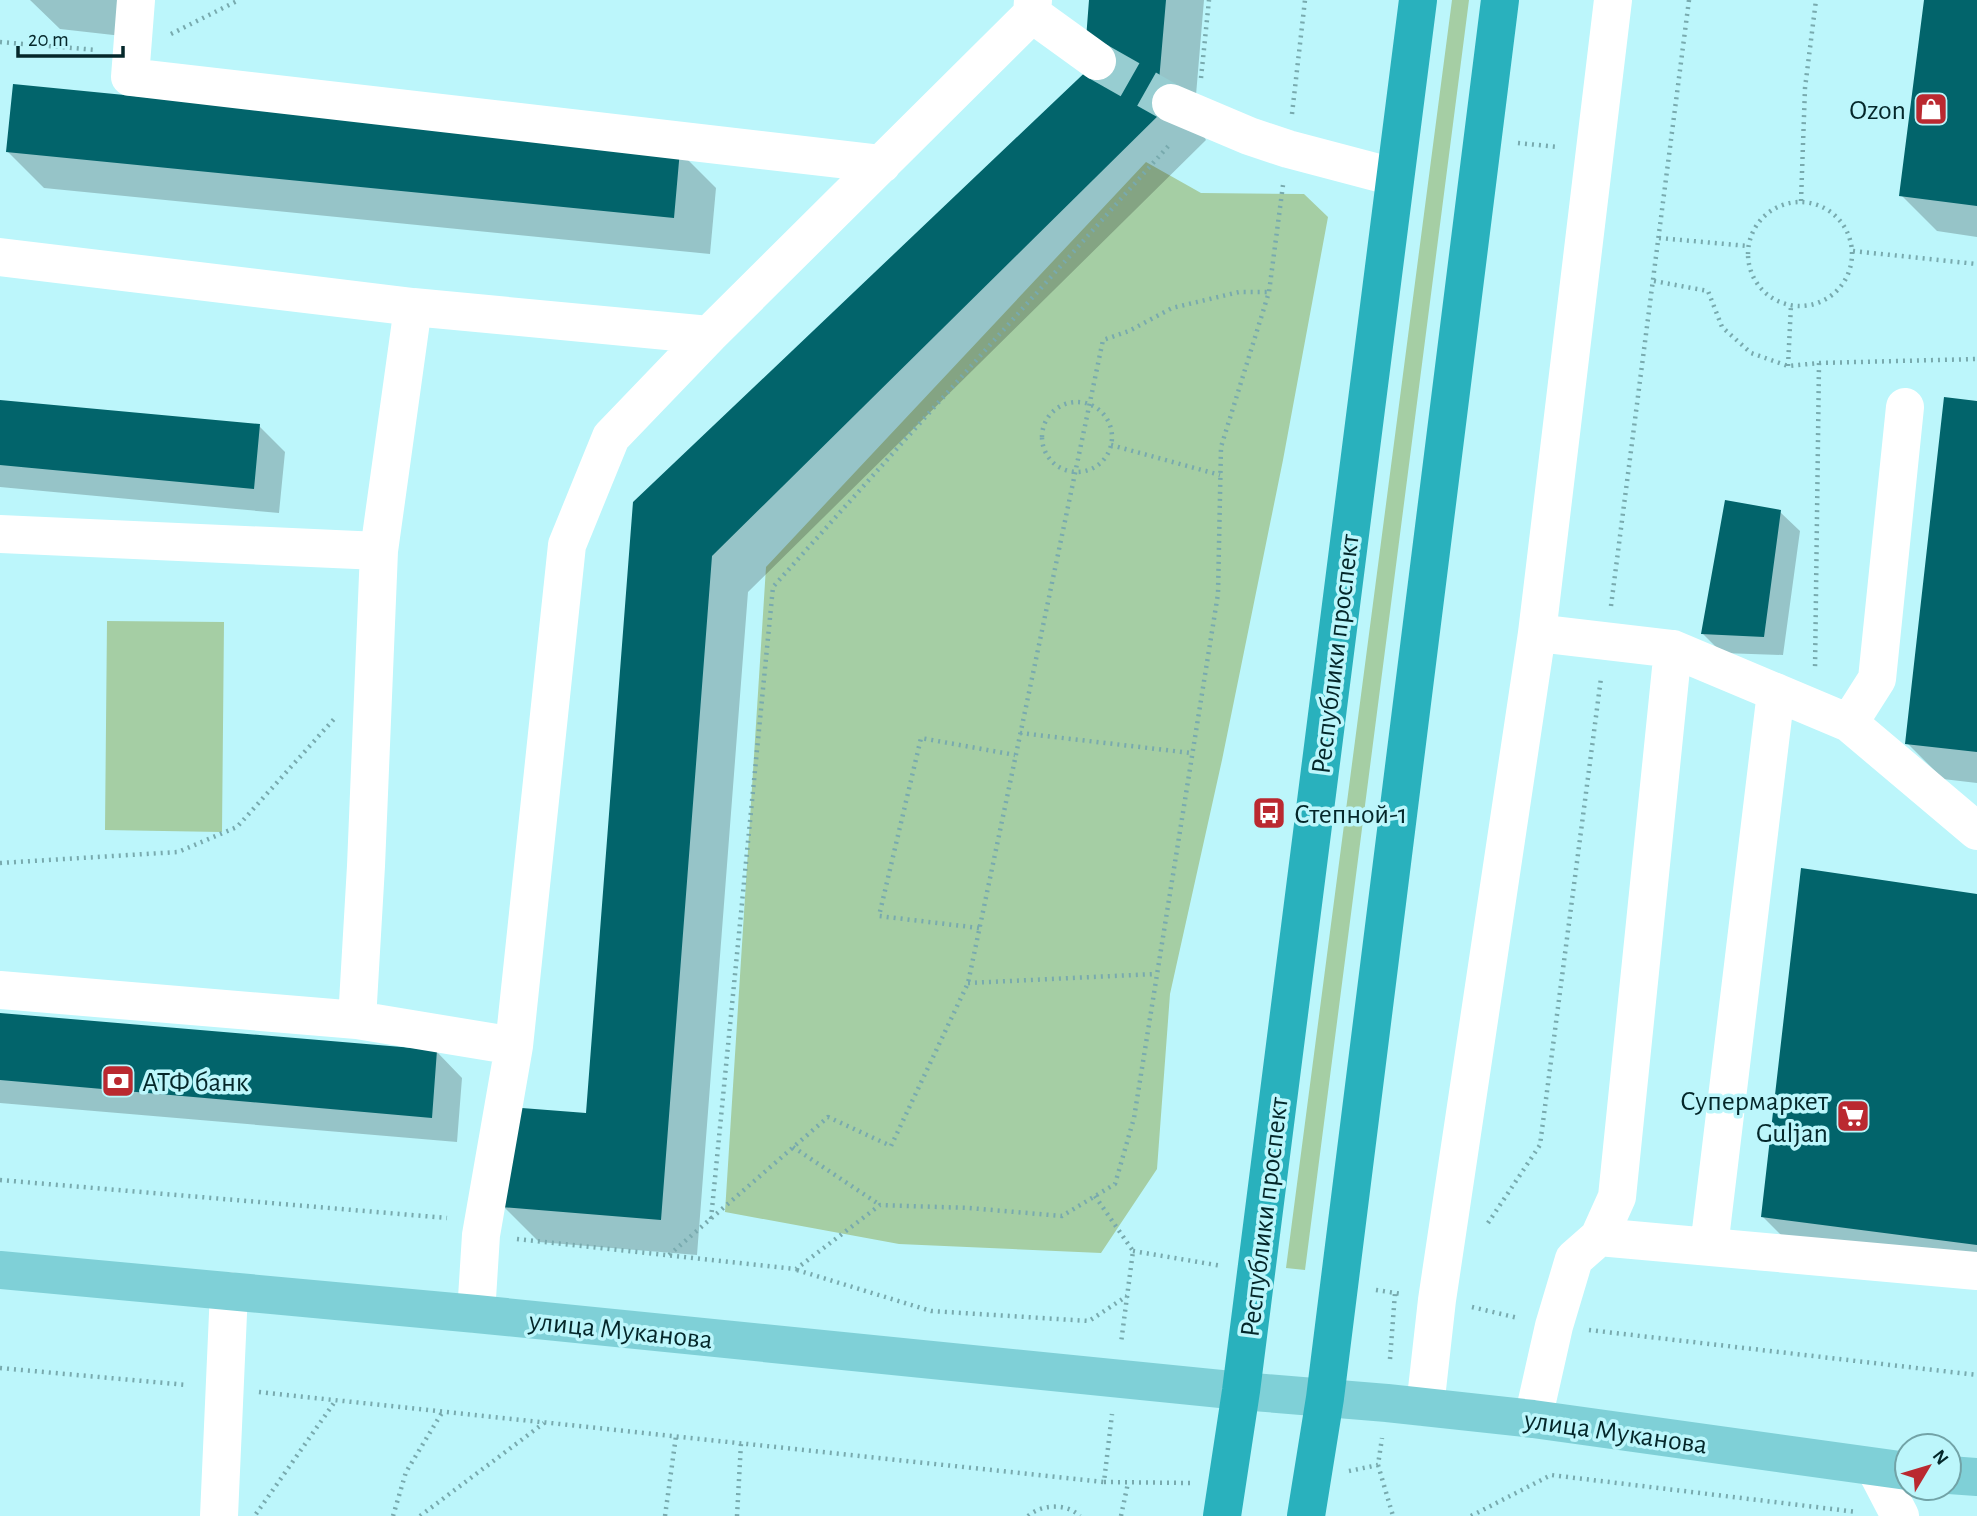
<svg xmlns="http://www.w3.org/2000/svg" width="1977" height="1516" font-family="'Alegreya Sans',sans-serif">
<rect width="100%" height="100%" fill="#bcf6fb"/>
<path fill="#a5cea4" d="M 1452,0 L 1469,0 L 1305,1270 L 1286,1268 Z
M 1146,162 L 1201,193 L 1304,194 L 1328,217 L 1283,460 L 1222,760 L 1170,994 L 1157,1169 L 1101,1253 L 899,1244 L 725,1212 L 766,567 Z
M 107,621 L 224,622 L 222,832 L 105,830 Z"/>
<path fill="#0003" d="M 30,0 L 135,0 L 131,37 L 60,29 Z
M 1091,0 L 1204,0 L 1194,119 L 1206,140 L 748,592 L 697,1255 L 539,1242 L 503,1206 L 588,1115 L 635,502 L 1100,62 Z
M 1926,0 L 1977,0 L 1977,237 L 1937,231 L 1901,195 Z
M 8,152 L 680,152 L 716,188 L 710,254 L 44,188 Z
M 0,402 L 259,426 L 285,452 L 279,513 L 0,487 Z
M 1977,403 L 1977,783 L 1943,779 L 1907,743 Z
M 1780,512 L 1800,531 L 1783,655 L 1722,653 L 1703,634 Z
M 1977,895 L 1977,1261 L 1782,1236 L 1762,1216 Z
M 0,1014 L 437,1052 L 462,1078 L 457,1142 L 0,1103 Z"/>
<path fill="#02646b" d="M 1089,0 L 1166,0 L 1159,81 L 1171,103 L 712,556 L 661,1220 L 501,1207 L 509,1107 L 586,1113 L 633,502 L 1097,61 L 1086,39 Z
M 1924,0 L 1977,0 L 1977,206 L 1899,196 Z
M 13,84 L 680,150 L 674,218 L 6,152 Z
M 1944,397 L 1977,401 L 1977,752 L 1905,744 Z
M 0,400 L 260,424 L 254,489 L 0,465 Z
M 1725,500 L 1781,510 L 1764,637 L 1701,634 Z
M 1801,868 L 1977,894 L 1977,1245 L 1761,1217 Z
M 0,1013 L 437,1050 L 432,1118 L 0,1080 Z"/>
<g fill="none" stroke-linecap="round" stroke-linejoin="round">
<path stroke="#97cdd1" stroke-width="38" stroke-dasharray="38 19" stroke-linecap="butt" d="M 1097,61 L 1171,103"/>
<path stroke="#78aaae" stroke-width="4.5" stroke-dasharray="2 5" stroke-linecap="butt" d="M 171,34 L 239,0
M 0,42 L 97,50
M 1201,78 L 1209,0
M 1292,114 L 1305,0
M 1518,143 L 1558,147
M 1801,201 L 1805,88 L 1816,0
M1748 254a52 52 0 1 1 104 0a52 52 0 1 1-104 0Z
M 1659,238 L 1748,246
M 1853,251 L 1977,264
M 1654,281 L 1708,291 L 1722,327 L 1751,353 L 1788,366 L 1819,363 L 1815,670
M 1819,363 L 1977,359
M 1788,366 L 1791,305
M1042 437a35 35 0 1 1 70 0a35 35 0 1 1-70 0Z
M 1111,445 L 1220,475
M 1611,606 L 1689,0
M 1020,733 L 1191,753
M 0,863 L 178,852 L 237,827 L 334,719
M 979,928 L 879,916 L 921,738 L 1015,755
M 968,983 L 1155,974
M 793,1147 L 880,1205
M 0,1180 L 447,1218
M 1095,1196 L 1133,1251 L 1121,1343
M 711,1219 L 773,587 L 1171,143
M 1488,1223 L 1540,1145 L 1601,678
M 517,1239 L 796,1269 L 880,1205 L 969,1208 L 1062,1216 L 1115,1184 L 1134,1118 L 1218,594 L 1221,447 L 1269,292 L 1283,185
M 1133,1251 L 1222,1266
M 669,1255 L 828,1117 L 891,1146 L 968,983 L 1103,340 L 1129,331 L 1172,308 L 1239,292 L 1269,292
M 797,1270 L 931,1311 L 1089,1321 L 1127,1296
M 1376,1290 L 1402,1294
M 1472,1307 L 1518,1318
M 1589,1330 L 1977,1375
M 1390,1359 L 1395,1293
M 0,1368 L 187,1385
M 259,1392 L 1104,1482 L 1112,1414
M 1378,1465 L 1393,1516
M 1349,1471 L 1378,1465 L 1382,1438
M 1104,1482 L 1191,1483
M 256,1514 L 336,1400
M 393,1516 L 406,1472 L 443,1411
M 420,1516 L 544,1423
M 665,1516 L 676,1436
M 737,1516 L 741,1443
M 1028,1516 C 1042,1504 1066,1503 1080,1516
M 1121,1516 L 1128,1483
M 1471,1516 L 1551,1475 L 1857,1512"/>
<path stroke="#fff" stroke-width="38" d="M 136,0 L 130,77 L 882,164
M 1033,0 L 1032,14 L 1097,61
M 1171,103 L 1249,136 L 1288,149 L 1394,177
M 0,257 L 413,307 L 709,335
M 413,307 L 379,551 L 366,866 L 357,1020 L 514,1046
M 0,534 L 379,551
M 1537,633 L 1673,649 L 1849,723 L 1977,831
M 1849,723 L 1877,679 L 1905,407
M 0,990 L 357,1020
M 1599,1237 L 1977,1271
M 1709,1247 L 1776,692
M 476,1314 L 481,1235 L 514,1046 L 567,545 L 611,437 L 709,335 L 1032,14
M 1425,1407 L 1437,1300 L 1537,633 L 1613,0
M 1533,1419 L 1554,1326 L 1574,1259 L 1599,1237 L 1617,1197 L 1673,649
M 1875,1468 L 1900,1516
M 219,1516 L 229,1291"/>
<path stroke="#7fd0d7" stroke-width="38" d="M 0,1270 L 476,1314 L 1241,1391 L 1387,1403 L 1533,1419 L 1907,1471
M 1949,1475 L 1977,1477"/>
<path stroke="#29b1bd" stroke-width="38" d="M 1222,1516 L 1241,1391 L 1418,0
M 1306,1516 L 1325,1398 L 1500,0"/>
</g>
<defs>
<symbol id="shop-square" viewBox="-11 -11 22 22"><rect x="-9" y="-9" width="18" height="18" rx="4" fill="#ba2930" stroke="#bcf6fb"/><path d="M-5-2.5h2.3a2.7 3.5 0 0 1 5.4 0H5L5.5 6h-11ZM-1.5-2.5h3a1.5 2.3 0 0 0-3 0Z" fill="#fff"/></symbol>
<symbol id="bus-square" viewBox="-11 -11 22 22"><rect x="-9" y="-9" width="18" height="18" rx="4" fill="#ba2930" stroke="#bcf6fb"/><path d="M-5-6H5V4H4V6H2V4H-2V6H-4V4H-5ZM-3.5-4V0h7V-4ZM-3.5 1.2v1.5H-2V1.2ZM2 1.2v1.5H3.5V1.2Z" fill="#fff"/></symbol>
<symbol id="bank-square" viewBox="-11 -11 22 22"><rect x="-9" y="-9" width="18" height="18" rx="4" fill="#ba2930" stroke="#bcf6fb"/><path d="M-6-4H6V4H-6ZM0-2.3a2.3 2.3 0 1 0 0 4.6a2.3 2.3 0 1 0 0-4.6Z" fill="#fff"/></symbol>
<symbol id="supermarket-square" viewBox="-11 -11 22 22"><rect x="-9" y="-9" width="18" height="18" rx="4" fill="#ba2930" stroke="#bcf6fb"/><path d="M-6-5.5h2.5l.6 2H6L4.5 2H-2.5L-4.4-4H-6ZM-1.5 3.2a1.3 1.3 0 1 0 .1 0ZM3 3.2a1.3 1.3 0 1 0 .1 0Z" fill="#fff"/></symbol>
</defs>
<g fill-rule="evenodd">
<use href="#shop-square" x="1912" y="90" width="38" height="38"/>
<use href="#bus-square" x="1250" y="794" width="38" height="38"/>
<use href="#bank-square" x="99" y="1062" width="38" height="38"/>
<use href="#supermarket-square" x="1834" y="1097" width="38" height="38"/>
</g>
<g text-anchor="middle" stroke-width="7" stroke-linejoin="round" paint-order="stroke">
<g font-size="28" fill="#04272a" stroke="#bcf6fb" text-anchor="end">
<text x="1906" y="119">Ozon</text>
<text x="1294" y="823" text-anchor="start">Степной-1</text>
<text x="142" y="1091" text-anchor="start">АТФ банк</text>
<text x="1828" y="1110">Супермаркет<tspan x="1828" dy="32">Guljan</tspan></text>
</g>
<g font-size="28" fill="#04272a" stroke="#bcf6fb">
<text transform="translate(1334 654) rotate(-83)" y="10">Республики проспект</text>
<text transform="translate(1263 1217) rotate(-83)" y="10">Республики проспект</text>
<text transform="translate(621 1329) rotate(6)" y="10">улица Муканова</text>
<text transform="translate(1616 1431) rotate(8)" y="10">улица Муканова</text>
</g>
</g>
<g transform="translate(1928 1467) rotate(52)"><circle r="33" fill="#bcf6fb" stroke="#72a3a7" stroke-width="2"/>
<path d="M0-5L12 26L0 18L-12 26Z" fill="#ba2930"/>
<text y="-10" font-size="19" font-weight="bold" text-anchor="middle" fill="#04272a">N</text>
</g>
<path d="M18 46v10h105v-10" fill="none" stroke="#04272a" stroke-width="3.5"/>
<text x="28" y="46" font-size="21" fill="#04272a" stroke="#bcf6fb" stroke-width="5" paint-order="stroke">20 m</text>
</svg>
